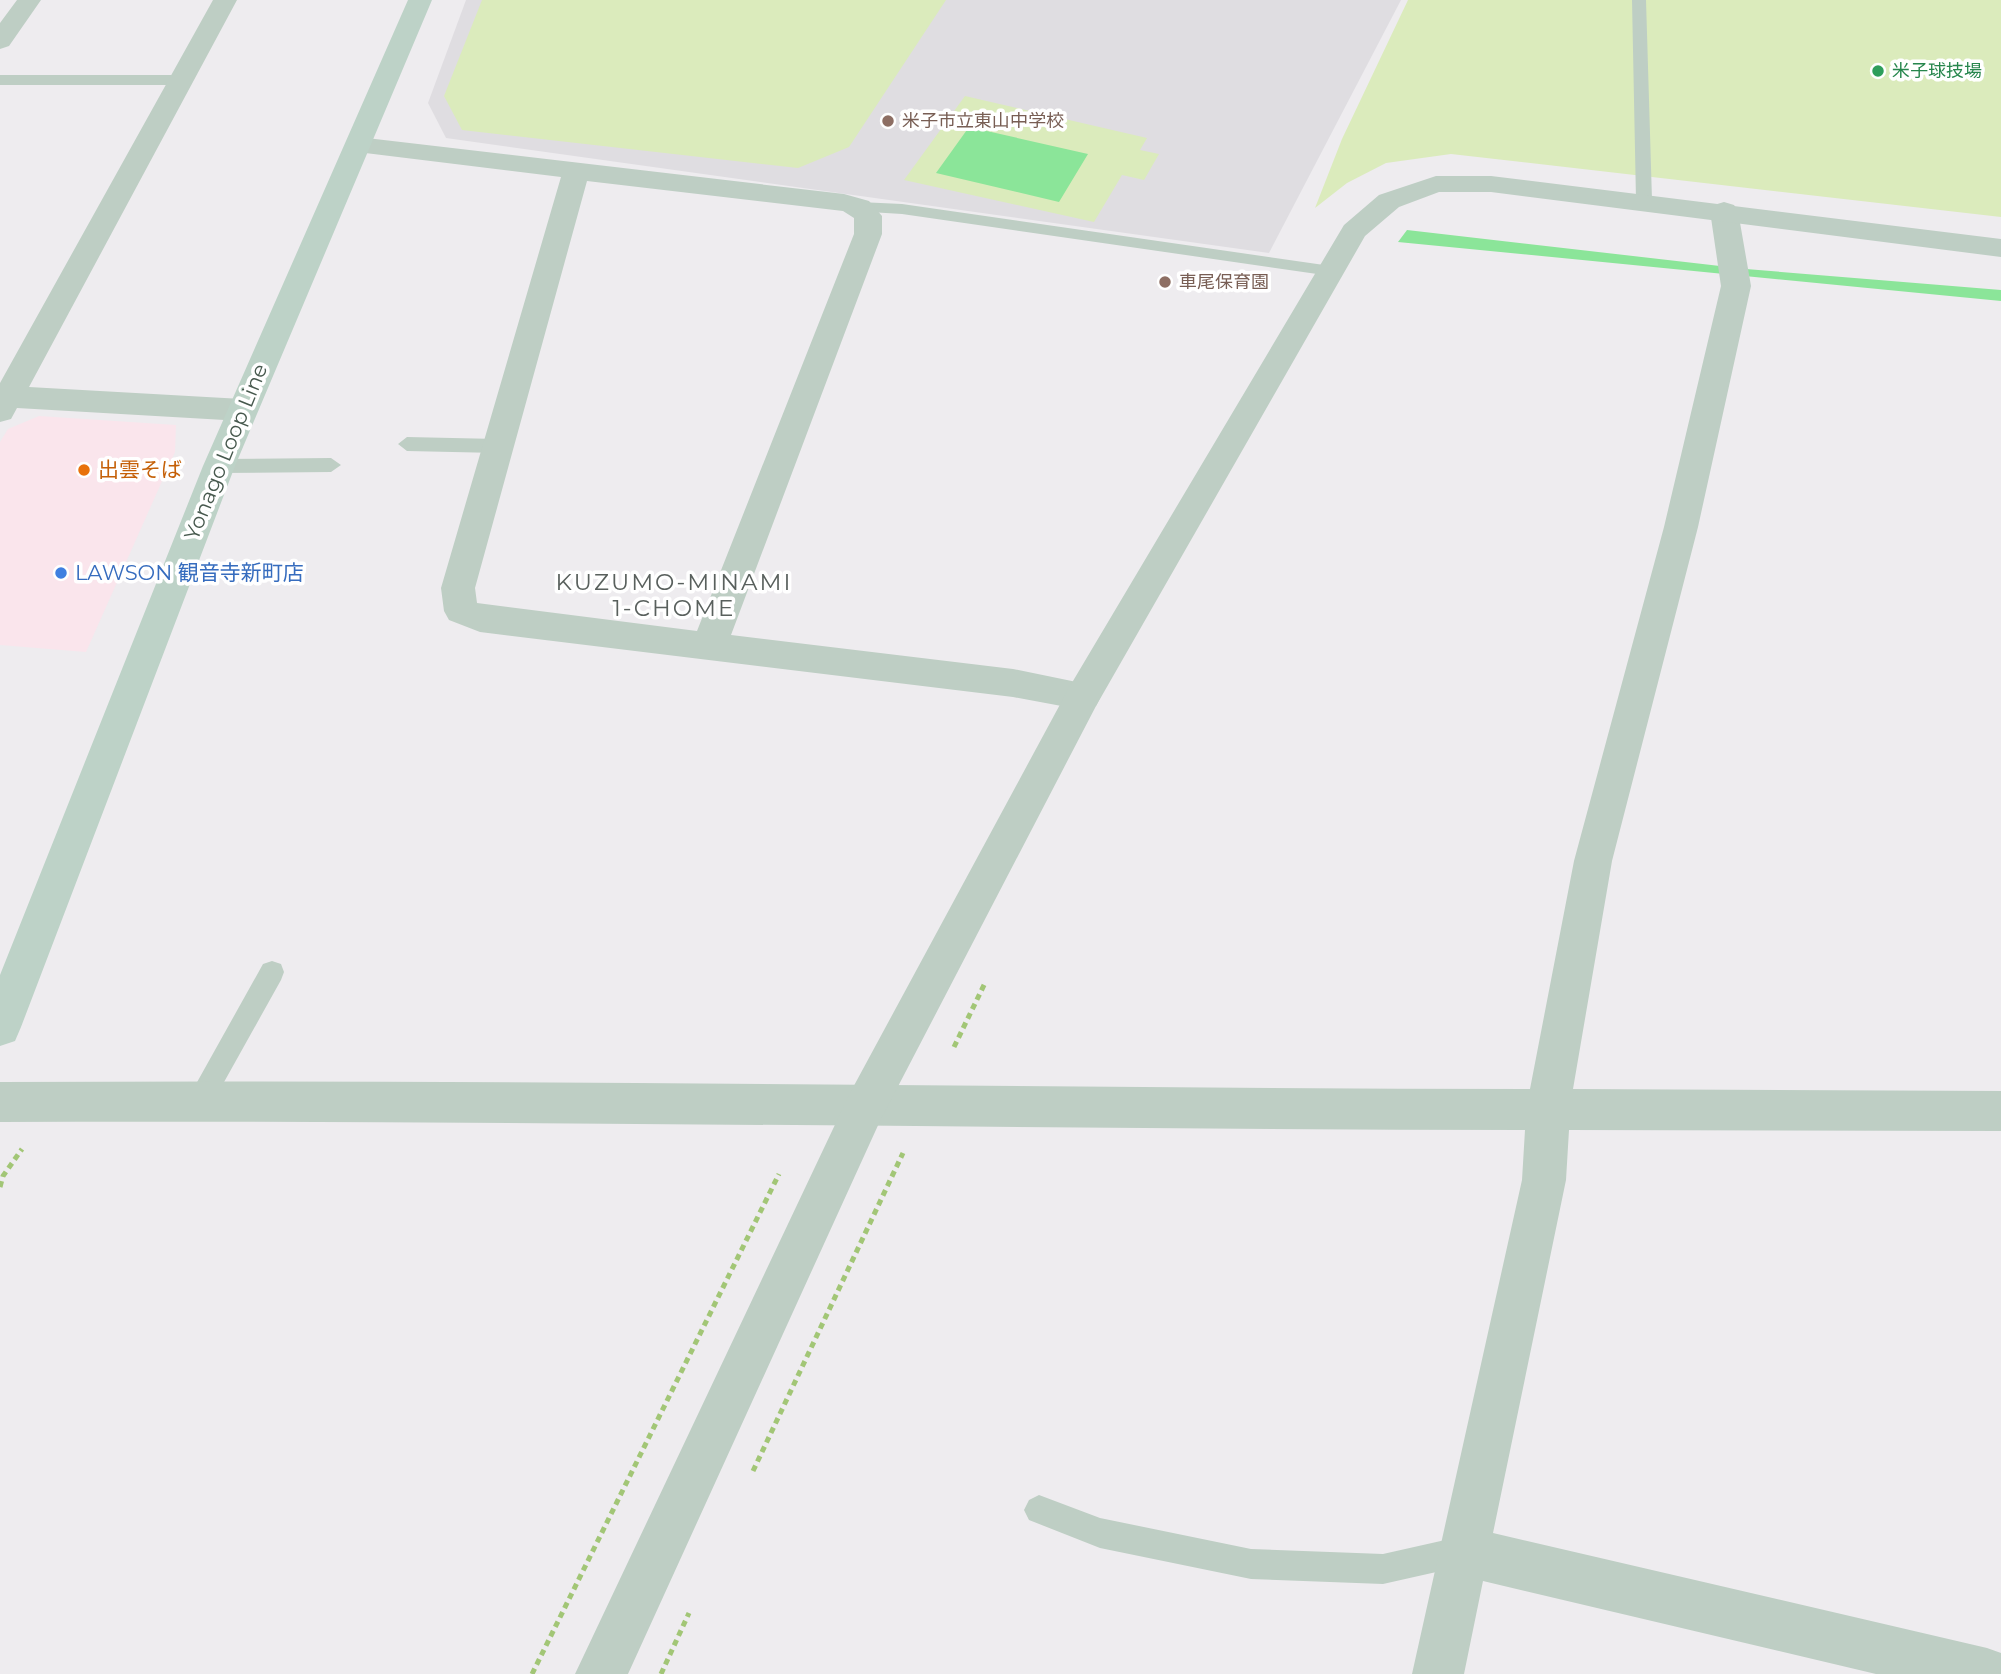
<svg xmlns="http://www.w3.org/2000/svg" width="2001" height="1674" font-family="Montserrat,'Noto Sans JP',sans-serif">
<rect width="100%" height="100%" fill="#eeecef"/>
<path fill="#fae5ec" d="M 39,416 L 176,425 L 175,452 L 86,652 L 0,645 L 0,442 L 8,429 Z"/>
<path fill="#dfdde1" d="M 466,0 L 1401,0 L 1269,253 L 446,138 L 428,103 Z"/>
<path fill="#dbebbc" d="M 482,0 L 946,0 L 849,147 L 798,168 L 462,130 L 444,96 Z
M 1408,0 L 2001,0 L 2001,217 L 1451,154 L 1386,163 L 1347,183 L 1315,208 L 1342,139 Z
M 965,96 L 1147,138 L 1140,150 L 1159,154 L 1144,180 L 1122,175 L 1094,222 L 904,180 Z"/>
<path fill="#8be599" d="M 969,127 L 1088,154 L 1059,202 L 936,173 Z
M 1407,230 L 1746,269 L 2001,290 L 2001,301 L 1398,242 Z"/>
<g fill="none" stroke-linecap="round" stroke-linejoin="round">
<path stroke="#a2c676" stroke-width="5" stroke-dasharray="6 4.5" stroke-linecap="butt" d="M 954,1047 L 985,983
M 0,1187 L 3,1176 L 22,1149
M 753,1471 L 903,1153
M 532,1674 L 779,1174
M 661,1674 L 689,1613"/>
<path fill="#becec4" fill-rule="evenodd" d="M 1632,0 L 1646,0 L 1652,200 L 1644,205 L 1636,200 Z
M 0,75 L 182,75 L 190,80 L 182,85 L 0,85 Z
M 859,202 L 902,204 L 1331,266 L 1340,271 L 1331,276 L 902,214 L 853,211 L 851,207 Z
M 407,437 L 498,439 L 507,446 L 498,453 L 407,451 L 398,444 Z
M 331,458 L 341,465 L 331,472 L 219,473 L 209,466 L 219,459 Z
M 272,961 L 281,964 L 284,972 L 281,980 L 209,1109 L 200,1113 L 191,1109 L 187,1101 L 191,1093 L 263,964 Z
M 1039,1495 L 1100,1518 L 1251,1549 L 1383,1554 L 1463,1536 L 1474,1540 L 1478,1551 L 1474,1562 L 1463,1566 L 1383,1584 L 1251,1579 L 1100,1548 L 1029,1520 L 1024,1510 L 1029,1500 Z"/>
<path fill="#becec4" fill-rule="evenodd" d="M 17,0 L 41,0 L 9,46 L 0,49 L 0,23 Z
M 213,0 L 237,0 L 29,387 L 242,399 L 253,402 L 258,410 L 253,418 L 242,421 L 17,408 L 11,419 L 0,422 L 0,383 Z
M 358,137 L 844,194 L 869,201 L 882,216 L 882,234 L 731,635 L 1013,669 L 1096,686 L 1101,696 L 1096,706 L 1083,710 L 1013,697 L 480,632 L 449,620 L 444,611 L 441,588 L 561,177 L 349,151 L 345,145 L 349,139 ZM 587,181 L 843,211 L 854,218 L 854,234 L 697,631 L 477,603 L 475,588 Z
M 1724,202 L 1734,205 L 1738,211 L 1751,286 L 1698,527 L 1612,861 L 1573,1089 L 2001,1091 L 2001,1131 L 1569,1130 L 1566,1180 L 1493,1533 L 1987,1648 L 2001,1653 L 2001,1674 L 1876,1674 L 1483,1581 L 1464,1674 L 1412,1674 L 1522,1180 L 1525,1130 C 1017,1129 508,1120 0,1122 L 0,1082 C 510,1079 1020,1088 1530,1089 L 1574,861 L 1664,527 L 1721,286 L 1710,211 L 1714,205 Z"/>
<path fill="#becec4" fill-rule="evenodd" d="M 1436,176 L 1491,176 L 2001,239 L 2001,257 L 1491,192 L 1439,192 L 1399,207 L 1365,236 L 1096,706 L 880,1121 L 628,1674 L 575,1674 L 850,1093 L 1070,686 L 1344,225 L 1379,195 Z"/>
<path fill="#bdd2c7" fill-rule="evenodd" d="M 408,0 L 432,0 L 235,466 L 21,1027 L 15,1041 L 0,1046 L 0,975 L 203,466 Z"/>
</g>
<circle fill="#2e9e5b" stroke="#fff" stroke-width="2.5" cx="1878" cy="71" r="7"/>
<g fill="#8d6e63" stroke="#fff" stroke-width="2.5">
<circle cx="888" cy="121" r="7"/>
<circle cx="1165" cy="282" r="7"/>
</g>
<circle fill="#e8710a" stroke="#fff" stroke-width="2.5" cx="84" cy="470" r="7"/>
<circle fill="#3f7fe0" stroke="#fff" stroke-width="2.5" cx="61" cy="573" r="7"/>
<g text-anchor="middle" stroke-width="7" stroke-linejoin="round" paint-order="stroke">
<g font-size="18" fill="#27864d" stroke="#fff" text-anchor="start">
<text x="1892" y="77">米子球技場</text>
</g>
<g font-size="18" fill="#785e54" stroke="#fff" text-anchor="start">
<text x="902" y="127">米子市立東山中学校</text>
<text x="1179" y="288">車尾保育園</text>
</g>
<g font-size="21" fill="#46584d" stroke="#fff">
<text transform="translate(226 452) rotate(-68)" y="7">Yonago Loop Line</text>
</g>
<g font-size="21" fill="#c56008" stroke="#fff" text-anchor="start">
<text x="98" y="477">出雲そば</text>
</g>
<g font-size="21" fill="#366cbe" stroke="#fff" text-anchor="start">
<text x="75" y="580">LAWSON 観音寺新町店</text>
</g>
<g font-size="23" letter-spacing="2" fill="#59605d" stroke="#fff">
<text x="674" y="590">KUZUMO-MINAMI<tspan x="674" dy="26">1-CHOME</tspan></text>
</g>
</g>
</svg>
